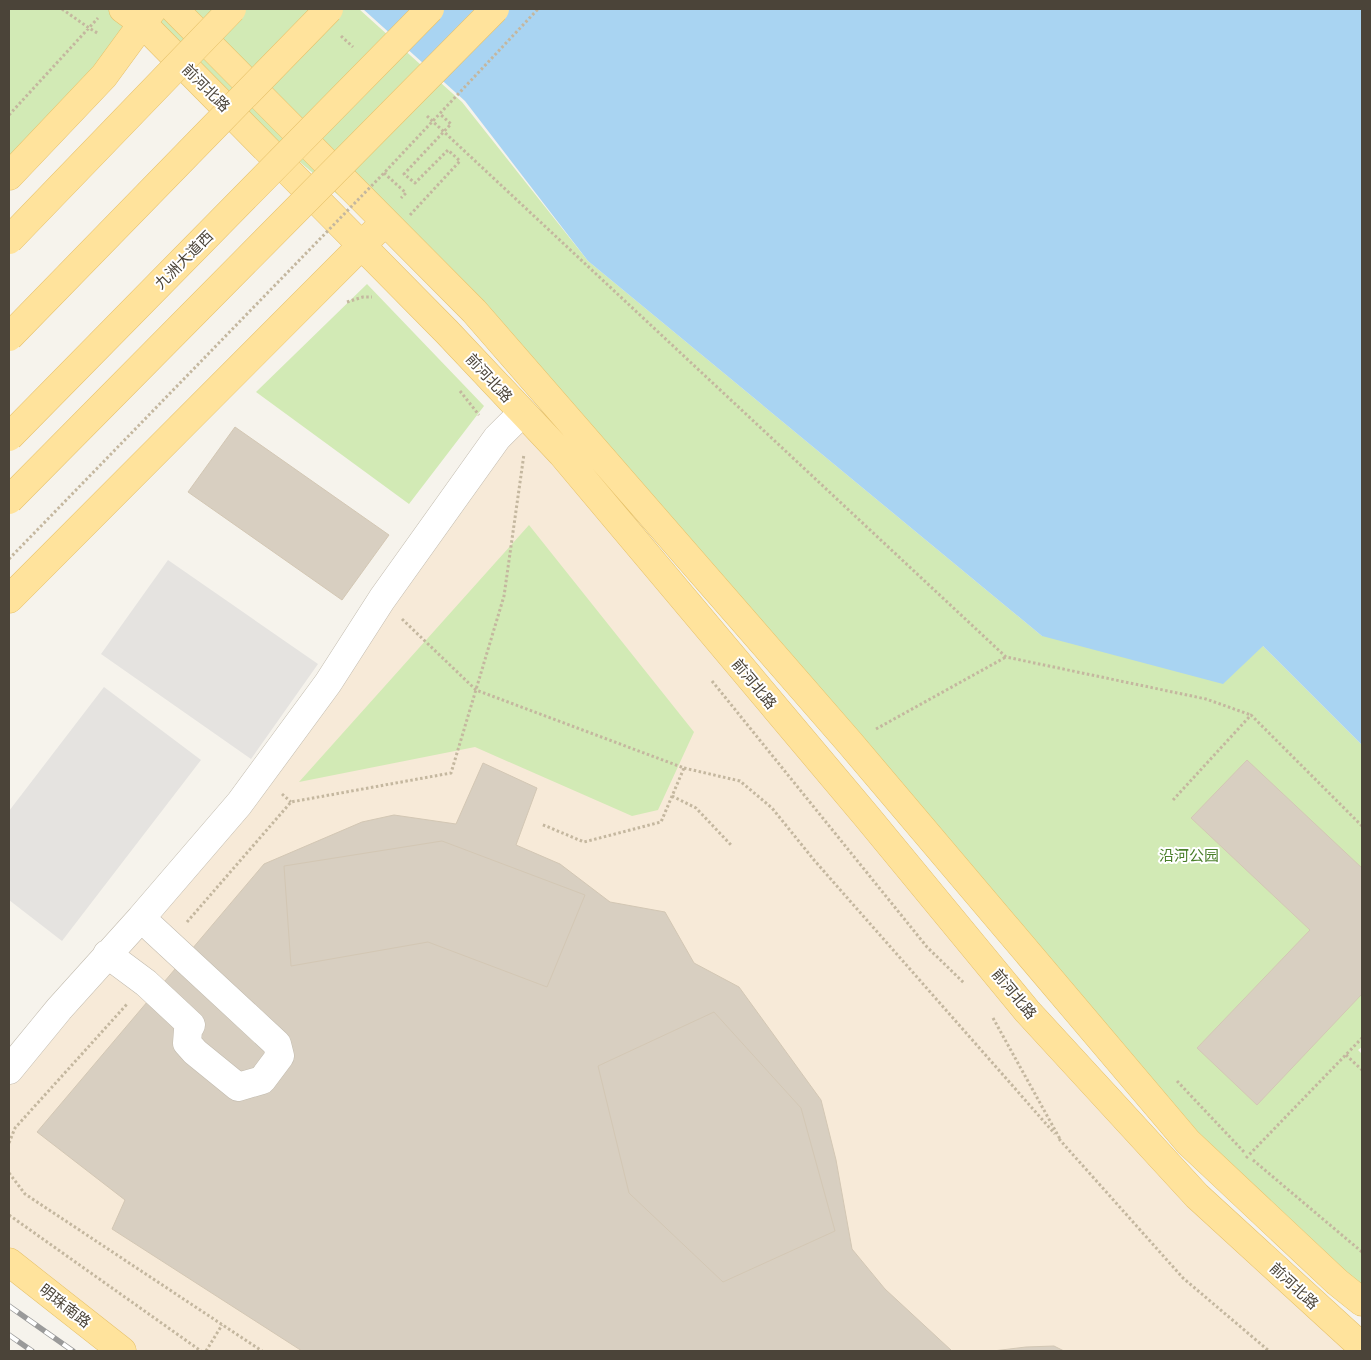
<svg xmlns="http://www.w3.org/2000/svg" width="1371" height="1360" font-family="'DejaVu Sans','Noto Sans SC',sans-serif">
<rect width="100%" height="100%" fill="#f6f3ec"/>
<path fill="#f7ead8" d="M 522,413 L 1196,1196 L 1362,1351 L 123,1351 L 9,1261 L 9,1071 L 107,954 Z"/>
<path fill="#d2eab5" d="M 9,9 L 114,9 L 138,24 L 9,172 Z
M 124,9 L 359,9 L 462,102 L 588,261 L 1042,636 L 1263,646 L 1362,745 L 1362,1047 L 1358,1050 L 1362,1054 L 1362,1294 L 1276,1223 L 550,379 Z
M 367,284 L 484,406 L 409,504 L 256,392 Z
M 529,525 L 694,732 L 658,810 L 632,816 L 475,747 L 299,782 Z"/>
<path fill="#e5e3e0" d="M 168,560 L 318,664 L 251,759 L 101,654 Z
M 104,687 L 201,760 L 62,941 L 9,900 L 9,811 Z"/>
<path fill="#a9d4f2" d="M 363,9 L 1362,9 L 1362,745 L 1263,646 L 1223,684 L 1042,636 L 588,261 L 465,101 Z"/>
<path fill="#d8cfc1" stroke="#d3c7b4" d="M 235,427 L 389,535 L 342,600 L 188,492 Z
M 1247,760 L 1362,868 L 1362,994 L 1257,1105 L 1197,1048 L 1310,930 L 1191,818 Z
M 483,763 L 537,788 L 516,845 L 560,864 L 610,902 L 665,912 L 694,963 L 739,987 L 821,1100 L 836,1160 L 852,1249 L 885,1289 L 952,1351 L 302,1351 L 112,1229 L 125,1200 L 37,1132 L 264,864 L 362,822 L 394,815 L 456,824 Z
M 442,841 L 585,895 L 547,987 L 428,942 L 291,966 L 284,866 Z
M 714,1012 L 801,1108 L 835,1231 L 723,1282 L 629,1193 L 598,1066 Z
M 1054,1346 L 1064,1351 L 993,1351 L 1026,1347 Z"/>
<g fill="none" stroke-linecap="round" stroke-linejoin="round">
<defs>
<path id="minor" d="M 107,954 L 146,983 L 191,1025 L 188,1030 L 187,1043 L 195,1052 L 238,1087 L 262,1080 L 280,1056 L 277,1044 L 141,918
M 9,1070 L 59,1009 L 141,918 L 239,804 L 328,683 L 382,599 L 497,438 L 522,413"/>
<path id="major" d="M 123,9 L 142,23 L 447,332 L 562,454 L 868,818 L 1027,1011 L 1197,1196 L 1362,1347
M 174,9 L 474,311 L 850,743 L 1188,1142 L 1337,1282 L 1362,1302
M 9,176 L 104,76 L 153,9
M 9,599 L 375,232
M 9,1262 L 122,1351"/>
</defs>
<use href="#minor" stroke="#c2bbae" stroke-width="29"/>
<use href="#major" stroke="#e6c16a" stroke-width="29"/>
<path stroke="#c4b79f" stroke-width="3" stroke-dasharray="2.5 2.5" stroke-linecap="butt" d="M 62,9 L 89,28 L 99,34
M 341,36 L 353,47
M 9,115 L 98,18
M 427,116 L 1006,657 L 1206,699 L 1251,715
M 384,173 L 406,193 L 401,198
M 347,302 L 363,297 L 372,297
M 460,391 L 479,415
M 402,619 L 476,690 L 684,768 L 661,822 L 584,842 L 541,824
M 712,681 L 927,947 L 964,983
M 876,729 L 1006,657
M 684,768 L 740,781 L 772,808 L 814,860 L 1055,1134
M 282,794 L 291,802
M 672,796 L 696,808 L 731,845
M 1173,800 L 1251,715 L 1362,826
M 187,922 L 291,802 L 451,773 L 504,596 L 524,454
M 993,1018 L 1060,1139
M 1346,1055 L 1362,1070
M 1177,1081 L 1245,1153
M 1059,1139 L 1183,1278 L 1269,1351
M 9,1143 L 15,1128 L 128,1003
M 1246,1158 L 1362,1038
M 1253,1160 L 1362,1252
M 9,1173 L 25,1194 L 262,1351
M 9,1215 L 201,1351
M 206,1351 L 222,1325"/>
<use href="#minor" stroke="#fff" stroke-width="28"/>
<use href="#major" stroke="#ffe39c" stroke-width="28"/>
<defs>
<path id="rail" d="M 9,1306 L 73,1351
M 9,1335 L 32,1351"/>
</defs>
<use href="#rail" stroke="#9a9a9a" stroke-width="5.5"/>
<use href="#rail" stroke="#fff" stroke-width="4" stroke-dasharray="11" stroke-linecap="butt"/>
<defs>
<path id="major-bridge" d="M 9,240 L 232,9
M 9,337 L 329,9
M 9,437 L 430,9
M 9,500 L 495,9"/>
</defs>
<use href="#major-bridge" stroke="#e6c16a" stroke-width="29" stroke-linecap="butt"/>
<path stroke="#c4b79f" stroke-width="3" stroke-dasharray="2.5 2.5" stroke-linecap="butt" d="M 410,215 L 460,161 L 448,150 L 415,183 L 404,174 L 451,124 L 440,114
M 9,559 L 384,173 L 538,9"/>
<use href="#major-bridge" stroke="#ffe39c" stroke-width="28"/>
</g>
<g text-anchor="middle" stroke-width="4" stroke-linejoin="round" paint-order="stroke">
<g font-size="15" fill="#4b4439" stroke="#fff">
<text transform="translate(206 88) rotate(45)" y="5">前河北路</text>
<text transform="translate(184 260) rotate(-45)" y="5">九洲大道西</text>
<text transform="translate(489 378) rotate(47)" y="5">前河北路</text>
<text transform="translate(754 684) rotate(50)" y="5">前河北路</text>
<text transform="translate(1014 994) rotate(50)" y="5">前河北路</text>
<text transform="translate(1294 1286) rotate(43)" y="5">前河北路</text>
<text transform="translate(65 1306) rotate(38)" y="5">明珠南路</text>
</g>
<g font-size="15" fill="#4a7f2a" stroke="#fff">
<text x="1189" y="861">沿河公园</text>
</g>
</g>
<rect width="1371" height="1360" fill="none" stroke="#4b4439" stroke-width="20"/>
</svg>
